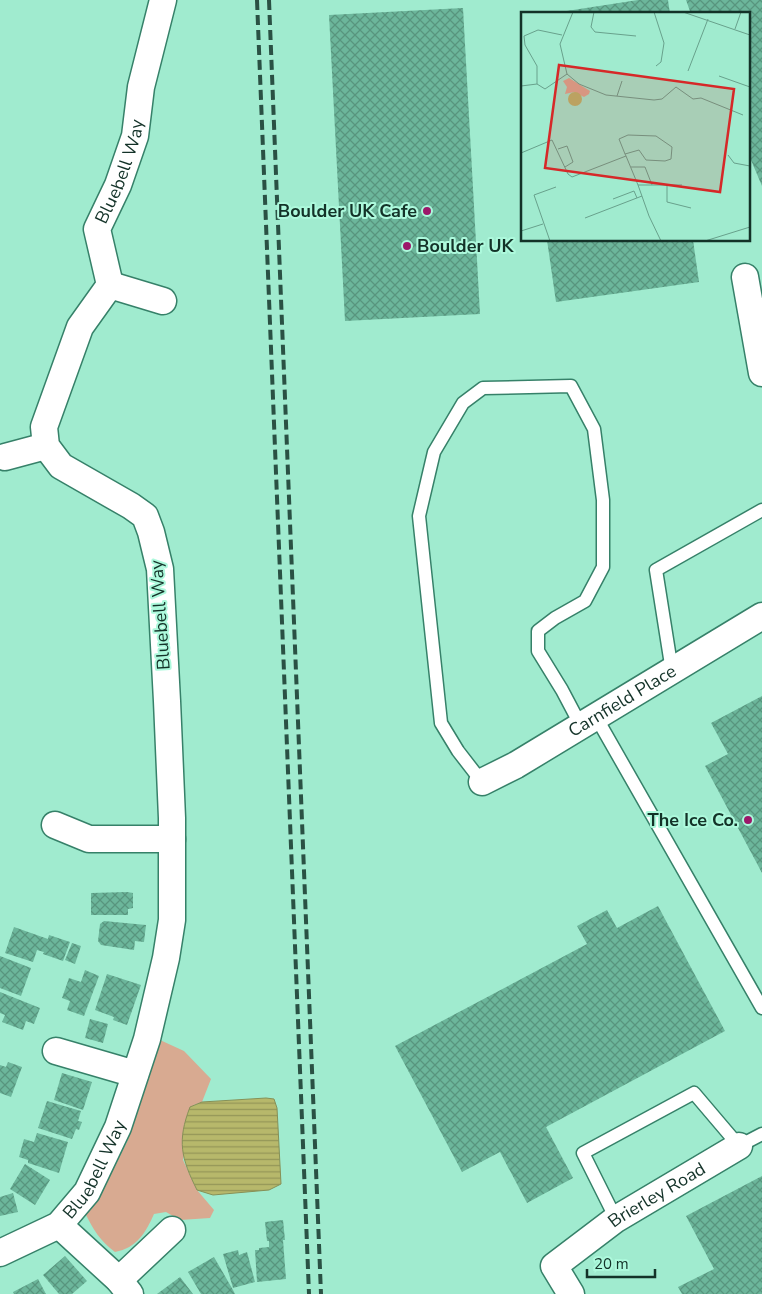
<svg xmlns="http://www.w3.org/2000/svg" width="762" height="1294" font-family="'Nunito Sans',sans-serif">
<defs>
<pattern id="water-rules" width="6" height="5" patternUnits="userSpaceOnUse" patternTransform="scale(1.25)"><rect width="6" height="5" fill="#b7b86b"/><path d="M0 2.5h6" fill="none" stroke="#949658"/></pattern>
<pattern id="building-cross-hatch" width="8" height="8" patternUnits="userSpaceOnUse" patternTransform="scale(1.25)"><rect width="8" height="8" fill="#6cb69b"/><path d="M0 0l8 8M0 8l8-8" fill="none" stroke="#58957e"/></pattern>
</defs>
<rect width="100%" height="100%" fill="#a0ebcf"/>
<path fill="#d8aa91" d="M 160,1040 L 184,1051 L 211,1079 L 202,1102 L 194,1105 L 183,1160 L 197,1190 L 214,1210 L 210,1218 L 180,1220 L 166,1212 L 154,1214 C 146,1232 137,1248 115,1252 C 100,1241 93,1229 85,1213 L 104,1187 L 127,1142 Z"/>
<path fill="url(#water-rules)" stroke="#869057" d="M 266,1098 L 274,1099 L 277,1108 L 281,1184 L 269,1190 L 213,1195 L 197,1190 C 181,1158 177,1141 190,1107 L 202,1102 Z"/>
<path fill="url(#building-cross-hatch)" d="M 638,0 L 668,0 L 670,14 L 547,14 Z
M 686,0 L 762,0 L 762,186 L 748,153 L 748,14 L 691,14 Z
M 463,8 L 480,314 L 345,321 L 329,15 Z
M 547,240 L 693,240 L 699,282 L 556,302 Z
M 762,696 L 762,873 L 705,766 L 728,754 L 711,723 Z
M 127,892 L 133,893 L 133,908 L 128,909 L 128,915 L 91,915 L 91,893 Z
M 658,906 L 725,1031 L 546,1127 L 573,1178 L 527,1203 L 500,1152 L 462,1172 L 395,1046 L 587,944 L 577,926 L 607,910 L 617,928 Z
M 104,921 L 146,925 L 144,942 L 135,941 L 134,950 L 101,945 L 98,941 L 100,924 Z
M 14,927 L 48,939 L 49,935 L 70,942 L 63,961 L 43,954 L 44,952 L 37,950 L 33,962 L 5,953 Z
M 72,943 L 81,946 L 75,964 L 65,960 Z
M 0,956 L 31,968 L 21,996 L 0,988 Z
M 85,970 L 99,976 L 84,1016 L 67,1010 L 70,1001 L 62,998 L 69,978 L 81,982 Z
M 107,974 L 141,985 L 127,1025 L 113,1020 L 114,1017 L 95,1010 Z
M 0,992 L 40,1008 L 34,1024 L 26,1021 L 23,1030 L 2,1022 L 5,1015 L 0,1013 Z
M 90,1019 L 108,1024 L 103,1043 L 85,1038 Z
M 8,1062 L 22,1067 L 11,1097 L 0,1093 L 0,1065 L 6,1067 Z
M 62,1073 L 92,1082 L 83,1110 L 54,1100 Z
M 47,1101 L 81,1111 L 78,1121 L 82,1122 L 79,1130 L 76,1129 L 72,1139 L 38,1128 Z
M 37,1133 L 68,1142 L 59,1173 L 28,1163 L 28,1160 L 19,1157 L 24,1139 L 34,1142 Z
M 25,1164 L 50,1180 L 35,1205 L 10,1189 Z
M 762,1176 L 762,1294 L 682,1294 L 678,1287 L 714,1269 L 686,1216 Z
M 13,1193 L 18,1212 L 0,1216 L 0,1197 Z
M 283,1220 L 285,1240 L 283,1240 L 286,1279 L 257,1282 L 255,1250 L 259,1250 L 259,1248 L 269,1247 L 269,1241 L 267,1241 L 265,1222 Z
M 238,1250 L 239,1255 L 247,1252 L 255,1282 L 233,1288 L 223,1254 Z
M 65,1256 L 87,1281 L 72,1294 L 59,1294 L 43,1275 Z
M 214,1257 L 233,1290 L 235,1294 L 201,1294 L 188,1272 Z
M 180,1277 L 193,1294 L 157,1294 Z
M 38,1279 L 46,1294 L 14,1294 L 13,1292 Z"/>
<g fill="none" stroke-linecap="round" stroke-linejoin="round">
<defs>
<path id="service" d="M 672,671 L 656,570 L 762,510
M 596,717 L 762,1008
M 482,782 L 458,751 L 441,723 L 419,516 L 434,452 L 463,403 L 483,388 L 571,386 L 594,429 L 603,500 L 603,567 L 585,601 L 555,618 L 538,631 L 538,651 L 562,690 L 581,726
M 616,1219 L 583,1153 L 694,1093 L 739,1146 L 762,1134"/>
<g id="minor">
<path d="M 745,277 L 762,373"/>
<path d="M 110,285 L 163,301"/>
<path d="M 5,457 L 46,446"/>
<path id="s1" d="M 482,782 L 516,765 L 762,616"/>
<path d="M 55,825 L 89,839 L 172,839"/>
<path d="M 56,1051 L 135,1074"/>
<path d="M 59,1225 L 119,1280 L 130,1294"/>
<path id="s2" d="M 0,1253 L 59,1225 L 87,1192 L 118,1127 L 147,1039 L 166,958 L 172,920 L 172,818 L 167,701 L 160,569 L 151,532 L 145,516 L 131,506 L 61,466 L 46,446 L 44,427 L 80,327 L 110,285 L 97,229 L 118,185 L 135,136 L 141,87 L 163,0"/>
<path d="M 119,1280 L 172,1230"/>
<path id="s3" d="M 571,1294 L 554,1266 L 616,1219 L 739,1146"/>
</g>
</defs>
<use href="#service" stroke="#368169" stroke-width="15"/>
<use href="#minor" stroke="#368169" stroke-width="29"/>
<use href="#service" stroke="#fff" stroke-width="12"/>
<use href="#minor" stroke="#fff" stroke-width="26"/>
<path stroke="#2a5144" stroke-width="4" stroke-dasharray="10 5" stroke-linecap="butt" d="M 257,0 L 309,1294
M 269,0 L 321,1294"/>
</g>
<g fill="#9c186a" stroke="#adf9dc" stroke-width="2">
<circle cx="427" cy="211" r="5"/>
<circle cx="407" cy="246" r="5"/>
<circle cx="748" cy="820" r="5"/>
</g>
<g text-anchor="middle" stroke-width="4" stroke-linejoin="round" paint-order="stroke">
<g font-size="18" fill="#133228" stroke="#adf9dc">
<text dy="6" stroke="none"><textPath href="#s2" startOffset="1221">Bluebell Way</textPath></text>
<text transform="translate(160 615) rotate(-94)" y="6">Bluebell Way</text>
<text dy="6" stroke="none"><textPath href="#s1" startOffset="162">Carnfield Place</textPath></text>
<text dy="6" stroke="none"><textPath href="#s2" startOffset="132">Bluebell Way</textPath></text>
<text dy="6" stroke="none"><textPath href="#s3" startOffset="158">Brierley Road</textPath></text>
</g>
<g font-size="18" font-weight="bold" fill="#133228" stroke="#adf9dc" text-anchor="end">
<text x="417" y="217">Boulder UK Cafe</text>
<text x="417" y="252" text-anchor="start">Boulder UK</text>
<text x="738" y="826">The Ice Co.</text>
</g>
</g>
<g transform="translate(521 12)">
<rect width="229" height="229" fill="#a0ebcf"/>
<path d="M 48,66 L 69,79 L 68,82 L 63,85 L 53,80 L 44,82 L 46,75 L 42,69 Z" fill="#d8aa91"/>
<path d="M47 87a7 7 0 1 1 14 0a7 7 0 1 1-14 0Z" fill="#b7b86b"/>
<path fill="none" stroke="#68a18c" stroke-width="1" d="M 52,0 L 39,32 L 46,62 L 58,72 L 85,83 L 133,88 L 141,87 L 155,75 L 172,87 L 180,86 L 222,103M 73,0 L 70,15 L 74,20 L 115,24M 133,0 L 143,31 L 140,50 L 135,54M 162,0 L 229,23M 214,17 L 220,0M 167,59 L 187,7M 198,64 L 229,75M 16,72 L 16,54 L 4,33 L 3,24 L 17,18 L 41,23M 0,74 L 16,72 L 24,77 L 46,62M 96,84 L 101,69M 37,137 L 46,134 L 52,150 L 44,155M 0,141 L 31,128 L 47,162 L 51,165 L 105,144M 104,142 L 118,138 L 125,148 L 144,149 L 150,147 L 151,135 L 135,124 L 107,123 L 98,127 L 104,142 L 105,144 L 117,173 L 128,204 L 140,229M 207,143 L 213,151 L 229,154M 110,155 L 124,155 L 131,173M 117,173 L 161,173M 146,173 L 146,190 L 170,196M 92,187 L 113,179 L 116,186M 64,206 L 121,184M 0,219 L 22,212M 29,229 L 13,183 L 35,175M 184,229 L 229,215"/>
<path fill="#d62828" fill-opacity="0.15" stroke="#d62828" stroke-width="2.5" d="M 38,53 L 213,77 L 199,180 L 24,156 Z"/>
<rect width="229" height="229" fill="none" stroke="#133228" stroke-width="2.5"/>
</g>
<path d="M587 1269v8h68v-8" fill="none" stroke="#133228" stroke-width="2.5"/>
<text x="594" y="1269" font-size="15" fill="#133228" stroke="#adf9dc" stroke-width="4" paint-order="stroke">20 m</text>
</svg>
